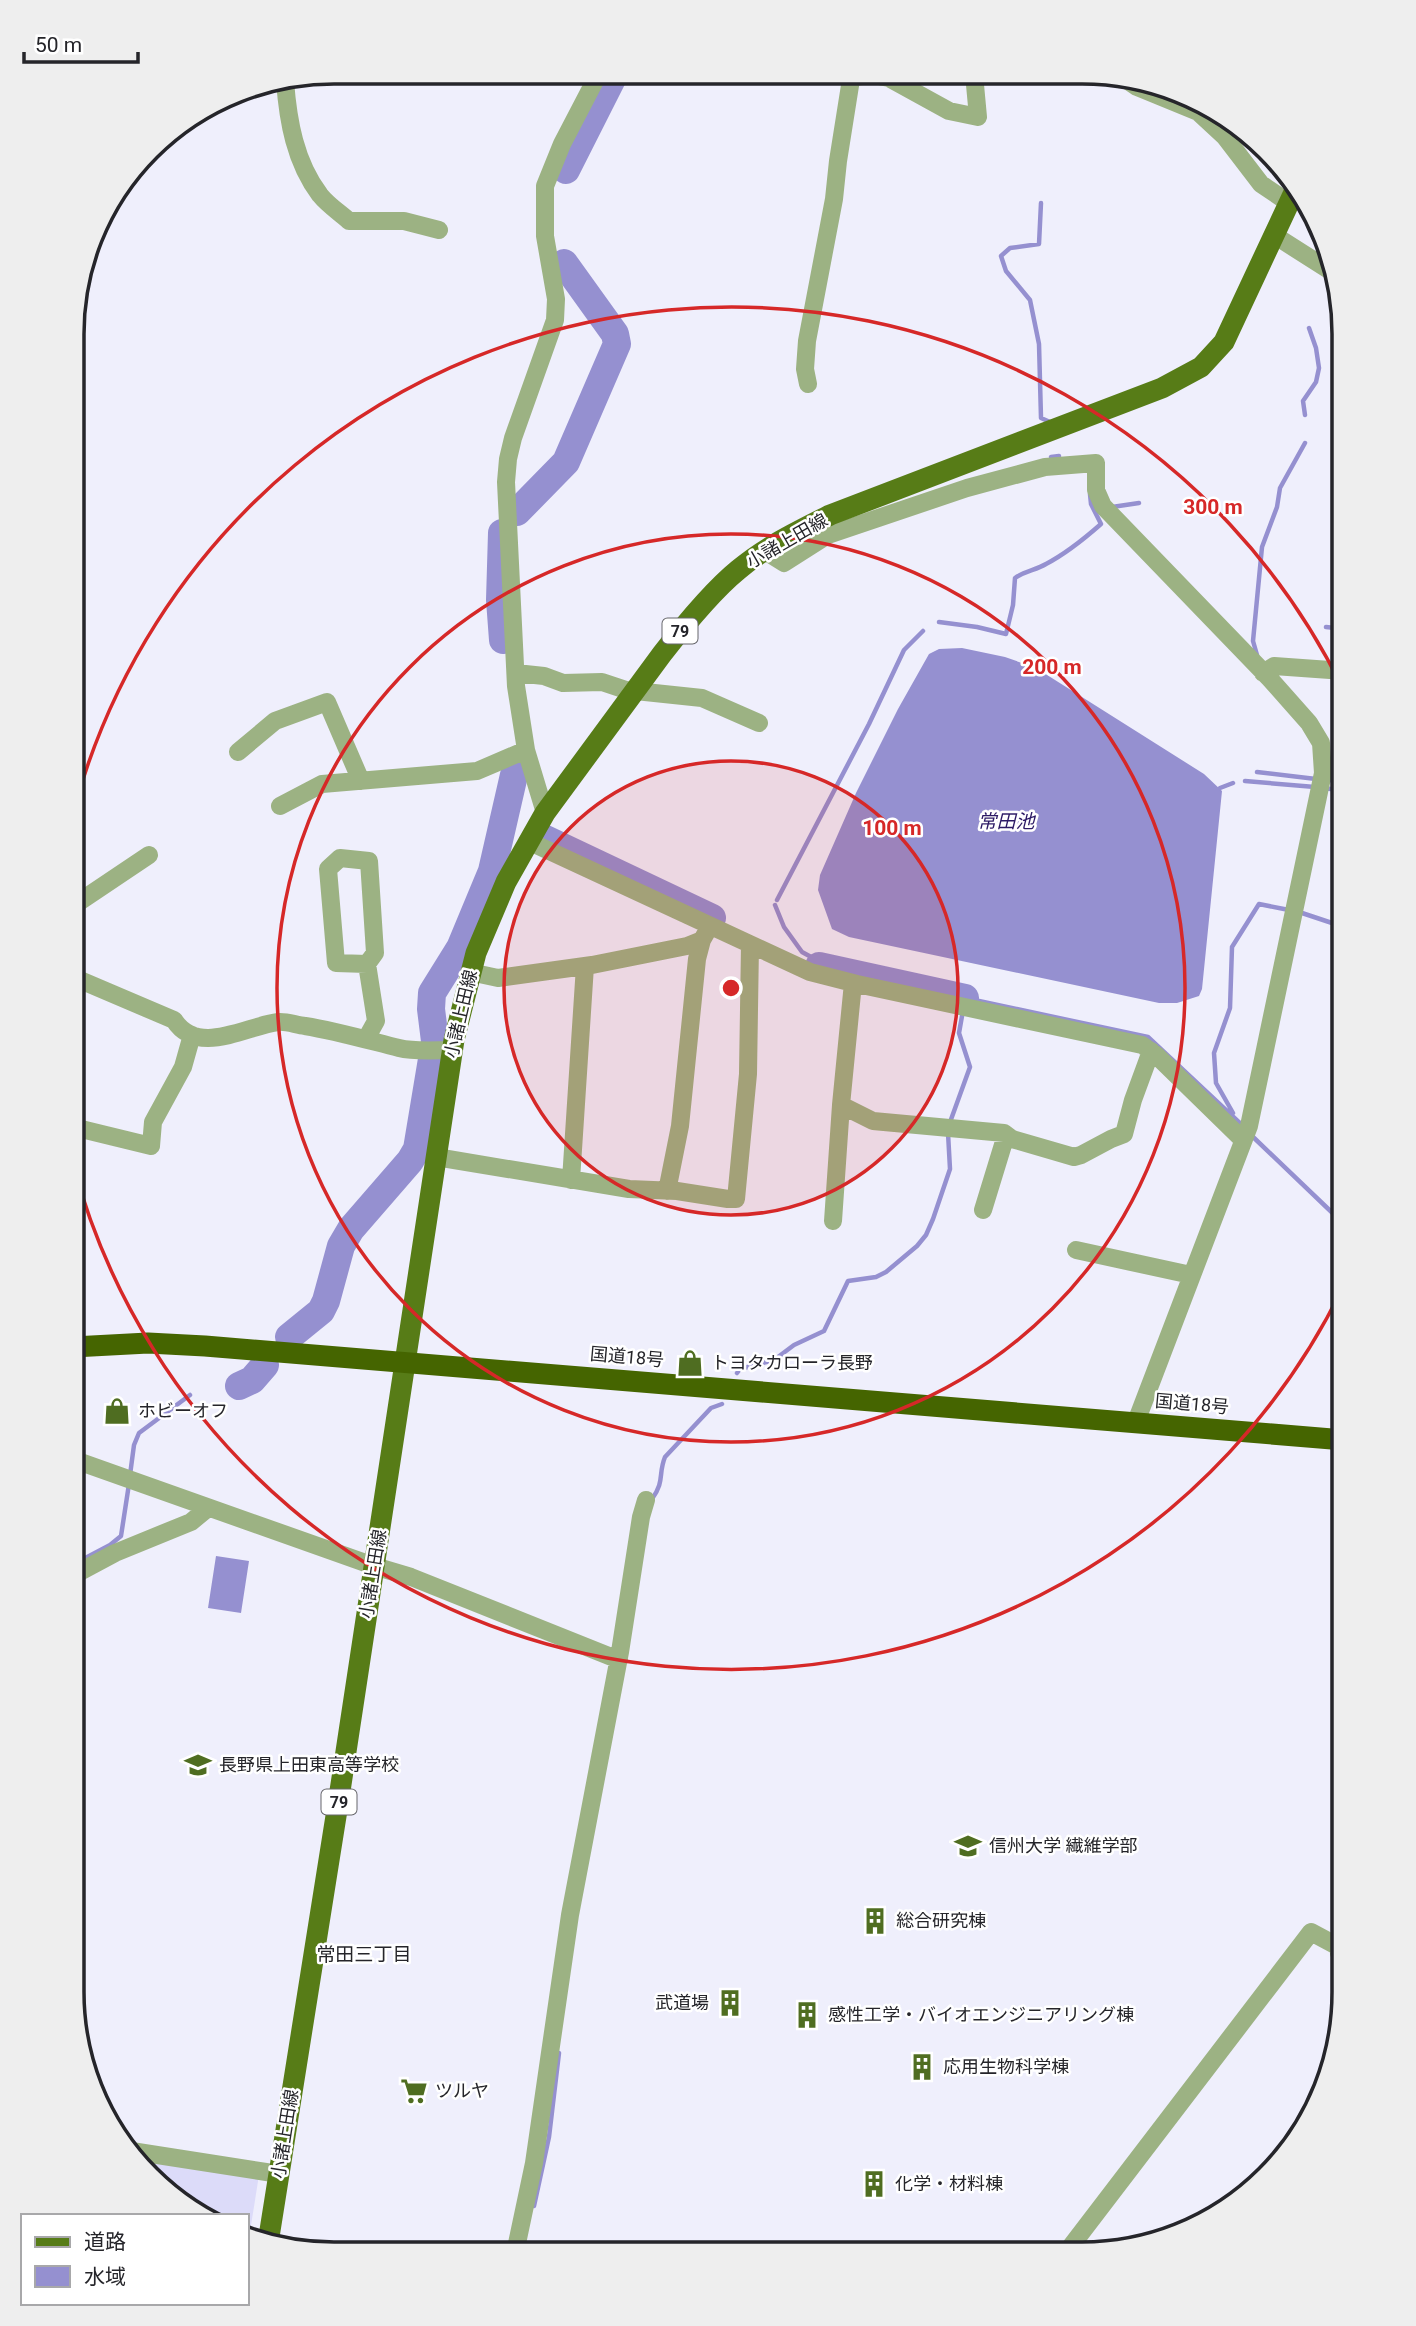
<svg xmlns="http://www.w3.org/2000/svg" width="1416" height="2326" font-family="Roboto,'Noto Sans JP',sans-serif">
<rect width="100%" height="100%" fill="#efeffc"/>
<path fill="#dcdbf9" d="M 130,2156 L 259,2175 L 249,2238 L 247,2238 L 247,2216 L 201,2216 L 174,2200 Z"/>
<path fill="#9590d0" d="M 962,648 L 1005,657 L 1036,668 L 1204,774 L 1222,791 L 1202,989 L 1199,996 L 1177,1003 L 1159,1003 L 849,937 L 832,929 L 818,890 L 820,875 L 856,793 L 898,709 L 929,654 L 939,649 Z
M 216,1556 L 249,1561 L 241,1613 L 208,1608 Z"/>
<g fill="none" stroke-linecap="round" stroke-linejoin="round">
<path stroke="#9590d0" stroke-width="4.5" d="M 1041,203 L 1039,244 L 1010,248 L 1001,256 L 1006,271 L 1030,300 L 1039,344 L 1041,418 L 1050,422
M 1305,415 L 1303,401 L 1316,382 L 1319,368 L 1316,348 L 1309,328
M 1051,457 L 1059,456
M 1112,507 L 1139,503
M 939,622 L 977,627 L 1006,634 L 1013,605 L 1015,578 C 1025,571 1036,570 1046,564 C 1067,553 1084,539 1101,524 L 1091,504 L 1090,494
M 1326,627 L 1344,629
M 1257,655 L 1253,641 L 1262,547 L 1277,507 L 1280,488 L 1305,443
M 1257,772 L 1316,779
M 1328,780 L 1344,781
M 1245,781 L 1315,787
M 1220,788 L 1233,783
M 1324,788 L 1344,791
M 777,900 L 869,724 L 904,650 L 923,631
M 775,905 L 784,927 L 802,952 L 835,970
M 1299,912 L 1344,927
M 965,998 L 1148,1037 L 1243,1126
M 1233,1113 L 1216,1083 L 1214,1053 L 1230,1008 L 1232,947 L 1259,904 L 1289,910
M 949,1125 L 970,1067 L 959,1033 L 962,1016
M 1251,1135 L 1344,1224
M 737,1373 L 740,1369 L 774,1360 L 794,1345 L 824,1331 L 848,1281 L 876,1277 L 886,1272 L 917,1246 L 926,1235 L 933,1219 L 950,1169 L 948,1133
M 130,1475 L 134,1445 L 139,1433 L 190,1395
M 652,1499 C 665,1481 658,1474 665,1457 L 711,1408 L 722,1404
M 72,1565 L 110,1545 L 121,1536 L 129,1484
M 534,2206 L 549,2137 L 559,2053"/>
<path stroke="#9590d0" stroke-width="28" d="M 566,170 L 615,73
M 517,512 L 566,462 L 617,344 L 615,334 L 564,263
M 502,533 L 500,600 L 503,640
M 541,837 L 712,918
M 819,966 L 965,998
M 289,1337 L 321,1311 L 326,1301 L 341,1246 L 351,1229 L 410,1161 L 417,1149 L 435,1041 L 431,1009 L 432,993 L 460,948 L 492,871 L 514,775
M 239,1386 L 252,1380 L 265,1365"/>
<path stroke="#9cb283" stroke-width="18" d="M 1118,74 L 1137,87 L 1198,112 L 1225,137 L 1261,184 L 1289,203
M 852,77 L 873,75 L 889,78 L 949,111 L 978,117 L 974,74
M 285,81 C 288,121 295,162 320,195 C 328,205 340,213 349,221 L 404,221 L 439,230
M 1274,235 L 1332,272
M 808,384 L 805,369 L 807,341 L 834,199 L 838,161 L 852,73
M 765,551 L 784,563 L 828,535 L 967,488 L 1045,467 L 1096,463 L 1096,490 L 1103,506 L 1270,679 L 1309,723 L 1321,743 L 1323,773 L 1249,1126 L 1136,1422
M 516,673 L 544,676 L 563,683 L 602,682 L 626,690 L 702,698 L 759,723
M 1263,673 L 1274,666 L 1344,671
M 238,752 L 275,721 L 327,702 L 361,781
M 280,806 L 322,784 L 477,771 L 526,750
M 545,813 L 526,750 L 516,686 L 506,482 L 508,459 L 513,438 L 555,320 L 556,299 L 545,236 L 545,186 L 562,144 L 599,73
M 528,841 L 810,972 L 857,984 L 1142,1045 L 1156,1055 L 1243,1140
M 73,906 L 149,855
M 73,947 L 74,977
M 470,972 L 498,978 L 592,965 L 687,946 L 702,940
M 73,977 L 174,1020 C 198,1057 246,1026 278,1022 C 286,1021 296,1025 305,1026 C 336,1031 367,1040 399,1048 C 415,1052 435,1050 452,1050
M 366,1039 L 376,1021 L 367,964 L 375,953 L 369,861 L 340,858 L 328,869 L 336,963 L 367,964
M 841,1105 L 873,1121 L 1004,1133 L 1012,1139 L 1074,1157 L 1081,1155 L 1111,1139 L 1124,1134 L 1133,1100 L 1151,1051
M 73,1127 L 151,1146 L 153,1122 L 183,1067 L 192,1035
M 436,1157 L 629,1189 L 677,1191 L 728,1199 L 736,1199 L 748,1074 L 750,945
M 571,1180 L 585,966
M 667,1191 L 680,1126 L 697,959 L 702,940 L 710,926
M 983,1210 L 1006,1135
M 833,1221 L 841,1105 L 853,983
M 1076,1250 L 1191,1275
M 72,1459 L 374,1566 L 411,1577 L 619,1660
M 72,1576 L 115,1553 L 191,1522 L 208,1508
M 125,2150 L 279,2174
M 515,2253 L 534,2163 L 570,1915 L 620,1652 L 641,1517 L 646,1500
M 1065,2254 L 1311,1932 L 1339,1947 L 1339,1953 L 1344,1956"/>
<path stroke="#577c17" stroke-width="21" d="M 268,2243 L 340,1791 L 454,1040 L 476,953 L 506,882 L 545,813 L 662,654 C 683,627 711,592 738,570 C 765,547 798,531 830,515 L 1162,388 L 1201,367 L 1224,342 L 1297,186"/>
<path stroke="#456500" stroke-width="21" d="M 73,1347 L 148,1343 L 205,1346 L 1344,1440"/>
</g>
<circle cx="731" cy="988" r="227" fill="#d62828" fill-opacity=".12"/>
<g fill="none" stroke="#d62828" stroke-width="3.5">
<circle cx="731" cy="988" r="227"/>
<circle cx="731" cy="988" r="454"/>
<path d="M1343 1287A681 681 0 0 1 73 1164M75 806A681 681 0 0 1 1343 689"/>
</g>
<defs>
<symbol id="shop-bare" viewBox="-9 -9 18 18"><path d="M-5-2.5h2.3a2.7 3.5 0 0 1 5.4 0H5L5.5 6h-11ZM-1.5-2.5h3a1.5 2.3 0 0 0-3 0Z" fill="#4f6d21" stroke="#fff" stroke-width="2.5" paint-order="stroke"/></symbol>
<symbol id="school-bare" viewBox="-9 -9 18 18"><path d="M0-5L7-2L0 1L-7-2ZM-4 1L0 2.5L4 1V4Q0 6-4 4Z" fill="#4f6d21" stroke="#fff" stroke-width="2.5" paint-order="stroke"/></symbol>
<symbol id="university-bare" viewBox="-9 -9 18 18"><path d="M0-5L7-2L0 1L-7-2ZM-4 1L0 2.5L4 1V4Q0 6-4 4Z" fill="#4f6d21" stroke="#fff" stroke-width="2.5" paint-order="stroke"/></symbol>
<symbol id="building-bare" viewBox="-9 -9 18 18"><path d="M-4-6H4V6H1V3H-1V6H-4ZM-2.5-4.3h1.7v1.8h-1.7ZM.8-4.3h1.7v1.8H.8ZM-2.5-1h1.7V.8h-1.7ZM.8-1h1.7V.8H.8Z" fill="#4f6d21" stroke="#fff" stroke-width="2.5" paint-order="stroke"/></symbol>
<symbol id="supermarket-bare" viewBox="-9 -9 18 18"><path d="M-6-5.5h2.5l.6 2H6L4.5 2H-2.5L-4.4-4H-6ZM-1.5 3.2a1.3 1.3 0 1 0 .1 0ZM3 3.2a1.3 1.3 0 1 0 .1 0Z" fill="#4f6d21" stroke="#fff" stroke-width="2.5" paint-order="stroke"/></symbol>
</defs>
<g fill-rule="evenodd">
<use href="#shop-bare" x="671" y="1344" width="38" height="38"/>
<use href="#shop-bare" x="98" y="1392" width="38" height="38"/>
<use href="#school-bare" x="179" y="1746" width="38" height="38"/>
<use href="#university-bare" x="949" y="1827" width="38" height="38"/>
<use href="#building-bare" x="856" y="1902" width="38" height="38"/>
<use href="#building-bare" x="711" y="1984" width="38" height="38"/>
<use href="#building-bare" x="788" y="1996" width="38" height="38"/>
<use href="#building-bare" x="903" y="2048" width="38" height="38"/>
<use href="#supermarket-bare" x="395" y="2072" width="38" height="38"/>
<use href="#building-bare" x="855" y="2165" width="38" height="38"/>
</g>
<g text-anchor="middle" stroke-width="5" stroke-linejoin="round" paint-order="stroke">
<g fill="#fff" stroke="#66666a" stroke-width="2">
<rect x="662.5" y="618.5" width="35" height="25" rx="5"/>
<rect x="321.5" y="1789.5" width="35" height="25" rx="5"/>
</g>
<g font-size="16" font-weight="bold" fill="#25252a">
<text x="680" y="637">79</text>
<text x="339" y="1808">79</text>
</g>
<g font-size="18" fill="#25252a" stroke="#fff">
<text transform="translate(787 541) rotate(-30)" y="6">小諸上田線</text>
<text transform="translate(461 1014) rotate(-77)" y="6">小諸上田線</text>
<text transform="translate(627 1357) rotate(5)" y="6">国道18号</text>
<text transform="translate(1192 1404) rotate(5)" y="6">国道18号</text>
<text transform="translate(373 1574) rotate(-81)" y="6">小諸上田線</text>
<text transform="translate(285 2134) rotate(-81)" y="6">小諸上田線</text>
</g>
<g font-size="18" fill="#25252a" stroke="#fff" text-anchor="start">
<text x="711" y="1369">トヨタカローラ長野</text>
<text x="138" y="1417">ホビーオフ</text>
<text x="219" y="1771">長野県上田東高等学校</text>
<text x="989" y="1852">信州大学 繊維学部</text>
<text x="896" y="1927">総合研究棟</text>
<text x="709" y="2009" text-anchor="end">武道場</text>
<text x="828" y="2021">感性工学・バイオエンジニアリング棟</text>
<text x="943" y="2073">応用生物科学棟</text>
<text x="435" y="2097">ツルヤ</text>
<text x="895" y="2190">化学・材料棟</text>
</g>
<g font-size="19" font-style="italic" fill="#2c1a65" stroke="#fff">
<text x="1006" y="828">常田池</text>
</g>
<g font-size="19" fill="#25252a" stroke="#fff">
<text x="364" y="1961">常田三丁目</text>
</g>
</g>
<path d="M0 0H1416V2326H0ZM334 84H1082A250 250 0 0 1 1332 334V1992A250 250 0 0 1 1082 2242H334A250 250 0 0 1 84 1992V334A250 250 0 0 1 334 84Z" fill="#eee" fill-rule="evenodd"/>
<path fill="none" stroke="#25252a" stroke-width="3.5" d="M334 84H1082A250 250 0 0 1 1332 334V1992A250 250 0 0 1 1082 2242H334A250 250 0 0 1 84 1992V334A250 250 0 0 1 334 84Z"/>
<circle cx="731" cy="988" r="10" fill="#d62828" stroke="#fff" stroke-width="3.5"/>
<g font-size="21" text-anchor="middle" font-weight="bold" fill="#d62828" stroke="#fff" stroke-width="5" stroke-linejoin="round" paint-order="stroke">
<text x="1213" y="514">300 m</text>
<text x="1052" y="674">200 m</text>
<text x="892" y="835">100 m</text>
</g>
<rect x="21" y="2214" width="228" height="91" fill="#ffffff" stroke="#a8a8aa" stroke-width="2"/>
<rect x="35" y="2237" width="35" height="10" fill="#577c17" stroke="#a8a8aa" stroke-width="2"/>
<text x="84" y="2249" font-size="21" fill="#25252a">道路</text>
<rect x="35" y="2266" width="35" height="21" fill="#9590d0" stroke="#a8a8aa" stroke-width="2"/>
<text x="84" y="2284" font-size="21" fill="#25252a">水域</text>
<path d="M24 52v10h114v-10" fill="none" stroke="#25252a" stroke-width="3.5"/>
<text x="35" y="52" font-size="21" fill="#25252a" stroke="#ffffff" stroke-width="5" paint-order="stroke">50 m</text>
</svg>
